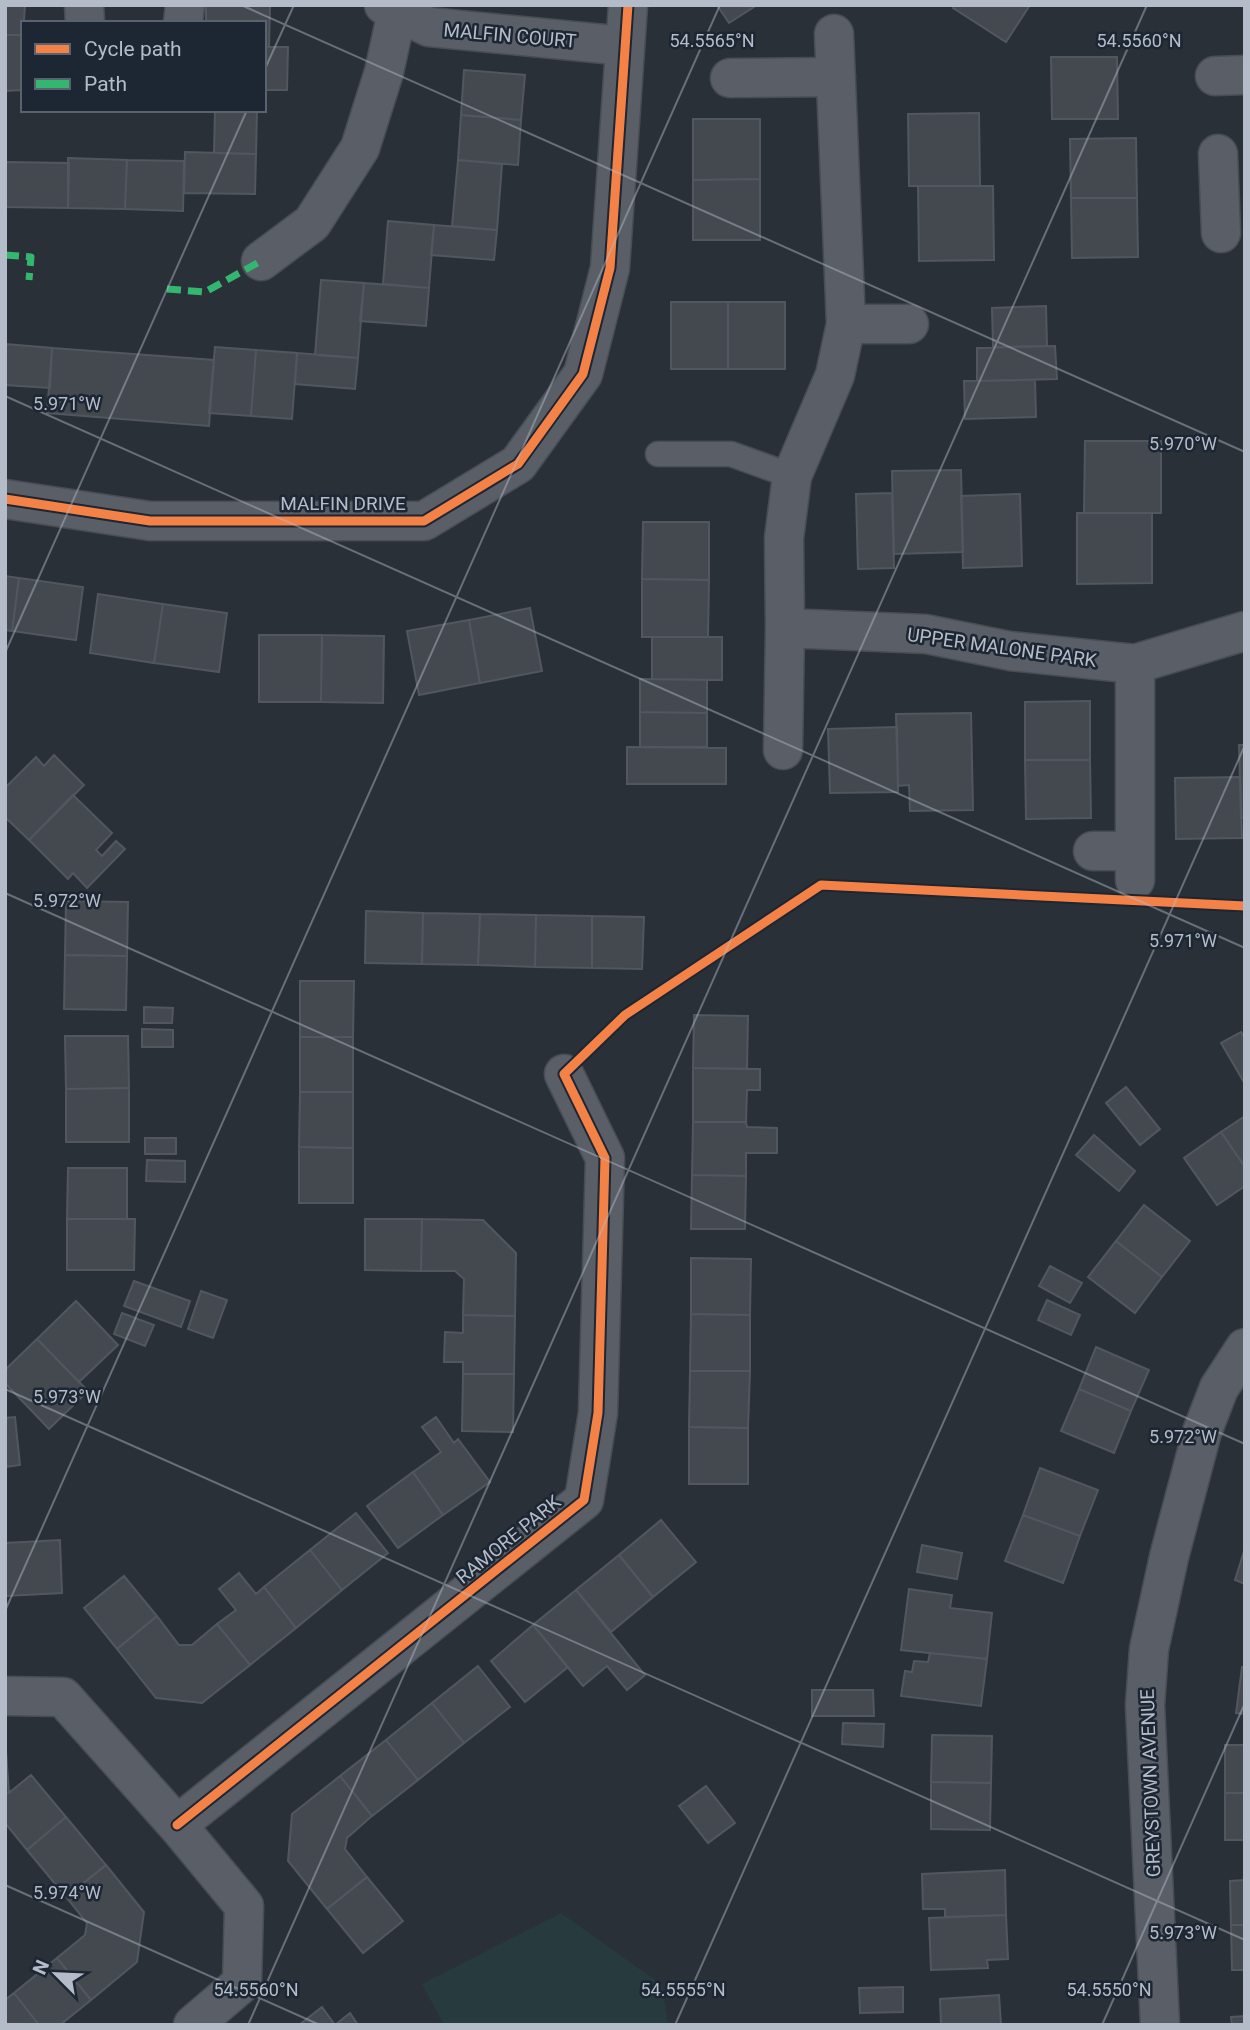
<svg xmlns="http://www.w3.org/2000/svg" width="1250" height="2030" font-family="Roboto,sans-serif">
<rect width="100%" height="100%" fill="#2a3038"/>
<path fill="#273a3e" d="M 561,1913 L 662,1985 L 668,2025 L 444,2025 L 422,1984 Z"/>
<path fill="#444950" stroke="#52575f" stroke-width="2" d="M 5,5 L 25,5 L 23,35 L 5,35 Z
M 206,5 L 270,5 L 269,47 L 264,47 L 264,23 L 206,23 Z
M 717,5 L 757,5 L 729,23 Z
M 955,5 L 1030,5 L 1006,42 L 953,8 Z
M 5,35 L 23,35 L 23,90 L 5,91 Z
M 264,47 L 288,47 L 287,90 L 264,90 Z
M 1051,57 L 1117,57 L 1118,119 L 1052,119 Z
M 464,70 L 525,75 L 521,120 L 461,115 Z
M 215,110 L 257,110 L 256,154 L 214,153 Z
M 979,113 L 980,186 L 909,186 L 908,114 Z
M 461,115 L 521,120 L 518,165 L 458,160 Z
M 693,119 L 760,119 L 760,179 L 693,180 Z
M 1136,138 L 1137,198 L 1071,198 L 1070,139 Z
M 185,152 L 256,154 L 255,194 L 184,193 Z
M 68,158 L 127,160 L 125,209 L 68,208 Z
M 127,160 L 184,161 L 183,211 L 125,209 Z
M 458,160 L 502,164 L 497,230 L 452,226 Z
M 5,162 L 69,163 L 68,208 L 5,207 Z
M 760,179 L 760,240 L 693,240 L 693,180 Z
M 918,186 L 993,186 L 994,260 L 919,261 Z
M 1071,198 L 1137,198 L 1138,257 L 1072,258 Z
M 388,221 L 434,225 L 429,288 L 383,284 Z
M 434,225 L 497,230 L 494,260 L 431,255 Z
M 321,280 L 364,283 L 358,358 L 315,355 Z
M 364,283 L 429,288 L 426,326 L 360,321 Z
M 671,302 L 728,302 L 728,369 L 671,369 Z
M 728,302 L 785,302 L 785,369 L 728,369 Z
M 1046,306 L 1047,346 L 993,347 L 992,308 Z
M 5,344 L 52,348 L 50,388 L 5,385 Z
M 1055,346 L 1057,379 L 977,381 L 977,348 Z
M 215,347 L 256,350 L 251,416 L 209,413 Z
M 52,348 L 214,360 L 209,426 L 47,413 Z
M 256,350 L 297,353 L 292,419 L 251,416 Z
M 297,353 L 358,358 L 355,389 L 295,384 Z
M 1035,380 L 1036,417 L 965,419 L 964,381 Z
M 1085,441 L 1161,441 L 1161,513 L 1084,513 Z
M 961,470 L 963,552 L 894,554 L 892,471 Z
M 892,493 L 894,568 L 858,569 L 856,494 Z
M 1020,494 L 1022,566 L 963,568 L 961,496 Z
M 1077,513 L 1152,513 L 1152,583 L 1077,584 Z
M 643,522 L 709,522 L 709,580 L 642,579 Z
M 5,576 L 19,578 L 12,631 L 5,630 Z
M 19,578 L 83,587 L 76,640 L 12,631 Z
M 642,579 L 709,580 L 708,637 L 642,637 Z
M 98,594 L 163,604 L 154,663 L 90,653 Z
M 163,604 L 227,613 L 219,672 L 154,663 Z
M 530,608 L 542,671 L 480,683 L 469,620 Z
M 469,620 L 480,683 L 419,695 L 407,631 Z
M 259,635 L 322,635 L 321,702 L 259,702 Z
M 322,635 L 384,636 L 383,703 L 321,702 Z
M 652,637 L 722,637 L 722,680 L 652,679 Z
M 640,679 L 707,680 L 707,713 L 640,712 Z
M 1090,701 L 1090,760 L 1025,760 L 1025,702 Z
M 640,712 L 707,713 L 707,747 L 640,747 Z
M 971,713 L 973,810 L 910,811 L 909,785 L 898,786 L 896,714 Z
M 897,727 L 898,792 L 830,793 L 828,729 Z
M 1239,745 L 1245,745 L 1245,818 L 1241,818 Z
M 627,747 L 726,748 L 726,784 L 627,784 Z
M 54,755 L 84,785 L 29,840 L 5,817 L 5,788 L 36,757 L 44,766 Z
M 1025,760 L 1090,760 L 1091,818 L 1026,819 Z
M 1240,777 L 1242,838 L 1176,839 L 1175,778 Z
M 73,795 L 112,833 L 96,850 L 102,856 L 116,841 L 125,849 L 87,888 L 73,873 L 68,879 L 29,840 Z
M 66,901 L 128,902 L 127,956 L 65,955 Z
M 366,911 L 423,913 L 422,964 L 365,963 Z
M 423,913 L 480,914 L 478,965 L 422,964 Z
M 480,914 L 536,915 L 535,967 L 478,965 Z
M 536,915 L 592,916 L 592,968 L 535,967 Z
M 592,916 L 644,917 L 642,969 L 592,968 Z
M 65,955 L 127,956 L 126,1010 L 64,1009 Z
M 300,981 L 354,981 L 353,1037 L 300,1037 Z
M 144,1007 L 173,1008 L 172,1023 L 144,1023 Z
M 694,1015 L 748,1016 L 747,1069 L 693,1068 Z
M 142,1029 L 173,1030 L 173,1047 L 142,1047 Z
M 1241,1032 L 1245,1039 L 1245,1084 L 1221,1043 Z
M 65,1036 L 128,1036 L 129,1088 L 66,1089 Z
M 300,1037 L 353,1037 L 353,1092 L 300,1092 Z
M 693,1068 L 760,1069 L 760,1090 L 747,1090 L 746,1122 L 693,1122 Z
M 1126,1087 L 1160,1129 L 1140,1145 L 1106,1103 Z
M 129,1088 L 129,1142 L 66,1142 L 66,1089 Z
M 300,1092 L 353,1092 L 353,1148 L 299,1147 Z
M 1245,1116 L 1245,1167 L 1221,1132 Z
M 693,1122 L 746,1122 L 747,1127 L 777,1128 L 777,1153 L 746,1153 L 746,1176 L 692,1175 Z
M 1221,1132 L 1245,1167 L 1245,1186 L 1217,1205 L 1184,1158 Z
M 1094,1135 L 1135,1171 L 1119,1191 L 1076,1155 Z
M 145,1138 L 176,1138 L 176,1154 L 145,1154 Z
M 299,1147 L 353,1148 L 353,1203 L 299,1203 Z
M 147,1160 L 185,1161 L 185,1182 L 146,1181 Z
M 68,1168 L 127,1168 L 127,1219 L 67,1219 Z
M 692,1175 L 746,1176 L 745,1229 L 691,1229 Z
M 1144,1205 L 1190,1241 L 1162,1277 L 1116,1241 Z
M 67,1219 L 135,1219 L 134,1270 L 67,1270 Z
M 365,1219 L 422,1219 L 421,1271 L 365,1270 Z
M 422,1219 L 483,1220 L 516,1253 L 515,1316 L 463,1315 L 464,1279 L 455,1271 L 421,1271 Z
M 1116,1241 L 1162,1277 L 1135,1313 L 1088,1277 Z
M 691,1258 L 751,1259 L 750,1315 L 691,1314 Z
M 1050,1266 L 1082,1283 L 1070,1303 L 1039,1286 Z
M 134,1281 L 190,1301 L 181,1327 L 124,1306 Z
M 201,1291 L 227,1300 L 213,1338 L 188,1329 Z
M 1047,1300 L 1080,1315 L 1071,1335 L 1038,1320 Z
M 76,1301 L 118,1345 L 79,1382 L 37,1339 Z
M 122,1313 L 154,1325 L 145,1346 L 114,1334 Z
M 691,1314 L 750,1315 L 750,1371 L 690,1371 Z
M 463,1315 L 515,1316 L 514,1374 L 463,1374 L 463,1362 L 444,1362 L 445,1332 L 463,1333 Z
M 37,1339 L 88,1391 L 49,1429 L 5,1383 L 5,1370 Z
M 1096,1347 L 1149,1370 L 1131,1411 L 1079,1389 Z
M 690,1371 L 750,1371 L 748,1428 L 689,1427 Z
M 463,1374 L 514,1374 L 513,1432 L 462,1431 Z
M 1079,1389 L 1131,1411 L 1114,1453 L 1061,1431 Z
M 15,1417 L 20,1465 L 5,1467 L 5,1418 Z
M 436,1417 L 454,1443 L 458,1439 L 490,1482 L 443,1515 L 413,1472 L 441,1452 L 422,1427 Z
M 689,1427 L 748,1428 L 748,1484 L 689,1484 Z
M 1040,1468 L 1098,1490 L 1080,1536 L 1023,1515 Z
M 413,1472 L 443,1515 L 398,1548 L 367,1506 Z
M 356,1513 L 388,1553 L 342,1590 L 310,1550 Z
M 1023,1515 L 1080,1536 L 1063,1583 L 1005,1561 Z
M 661,1520 L 696,1562 L 653,1597 L 619,1555 Z
M 60,1540 L 62,1593 L 6,1596 L 5,1543 Z
M 922,1545 L 962,1553 L 957,1579 L 917,1572 Z
M 1245,1548 L 1245,1584 L 1235,1580 Z
M 310,1550 L 342,1590 L 296,1628 L 264,1587 Z
M 619,1555 L 653,1597 L 611,1632 L 576,1590 Z
M 239,1573 L 256,1594 L 264,1587 L 296,1628 L 250,1665 L 217,1624 L 236,1610 L 219,1589 Z
M 124,1576 L 157,1616 L 117,1649 L 84,1608 Z
M 909,1589 L 952,1595 L 950,1608 L 992,1613 L 987,1659 L 901,1650 Z
M 576,1590 L 645,1675 L 627,1690 L 607,1666 L 583,1686 L 533,1625 Z
M 157,1616 L 179,1645 L 192,1645 L 217,1624 L 250,1665 L 202,1703 L 156,1698 L 117,1649 Z
M 533,1625 L 568,1667 L 525,1702 L 491,1661 Z
M 930,1653 L 987,1659 L 981,1706 L 901,1696 L 905,1671 L 912,1672 L 914,1661 L 928,1662 Z
M 478,1666 L 510,1707 L 464,1743 L 432,1703 Z
M 1242,1667 L 1245,1667 L 1245,1714 L 1236,1713 Z
M 812,1690 L 873,1690 L 874,1716 L 812,1716 Z
M 432,1703 L 464,1743 L 418,1780 L 386,1740 Z
M 843,1723 L 884,1724 L 883,1747 L 842,1744 Z
M 932,1735 L 992,1736 L 991,1783 L 931,1782 Z
M 5,1737 L 9,1793 L 5,1794 Z
M 386,1740 L 418,1780 L 372,1816 L 340,1776 Z
M 1225,1745 L 1245,1745 L 1245,1793 L 1225,1793 Z
M 31,1775 L 66,1817 L 27,1850 L 5,1823 L 5,1796 Z
M 340,1776 L 372,1816 L 347,1838 L 345,1849 L 367,1877 L 327,1909 L 288,1861 L 292,1814 Z
M 931,1782 L 991,1783 L 990,1830 L 931,1829 Z
M 706,1786 L 735,1823 L 708,1843 L 679,1806 Z
M 1225,1793 L 1245,1793 L 1245,1840 L 1225,1840 Z
M 66,1817 L 106,1865 L 66,1897 L 27,1850 Z
M 106,1865 L 144,1912 L 137,1962 L 91,2000 L 57,1958 L 85,1935 L 87,1923 L 66,1897 Z
M 1005,1870 L 1006,1915 L 945,1917 L 945,1909 L 923,1909 L 922,1874 Z
M 367,1877 L 403,1921 L 363,1953 L 327,1909 Z
M 1245,1880 L 1245,1925 L 1231,1925 L 1230,1881 Z
M 1006,1915 L 1008,1959 L 987,1960 L 988,1968 L 931,1970 L 929,1918 Z
M 1231,1925 L 1245,1925 L 1245,1970 L 1232,1970 Z
M 57,1958 L 91,2000 L 60,2025 L 39,2025 L 14,1993 Z
M 903,1987 L 903,2012 L 860,2013 L 859,1988 Z
M 14,1993 L 39,2025 L 5,2025 L 5,2000 Z
M 999,1995 L 1001,2025 L 941,2025 L 940,1999 Z
M 322,2007 L 335,2025 L 350,2013 L 358,2025 L 299,2025 Z
M 1245,2016 L 1245,2025 L 1232,2025 L 1231,2017 Z"/>
<g fill="none" stroke-linecap="round" stroke-linejoin="round">
<defs>
<path id="lane" d="M 658,454 L 731,454 L 792,476"/>
<path id="street" d="M 84,5 L 85,23
M 384,5 L 429,27 L 625,46
M 183,23 L 185,5
M 1215,76 L 1245,75
M 730,78 L 836,77
M 1218,154 L 1221,233
M 261,261 L 312,223 L 360,148 L 384,72 L 397,12
M 846,324 L 909,324
M 5,499 L 150,521 L 424,521 L 518,464 L 583,374 L 610,268 L 628,5
M 785,628 L 926,634 L 1010,651 L 1135,664 L 1245,631
M 1135,664 L 1135,880
M 783,750 L 785,628 L 784,538 L 792,476 L 835,375 L 846,324 L 834,34
M 1093,851 L 1135,851
M 5,1696 L 63,1697 L 177,1825 L 244,1906 L 242,1983 L 193,2025
M 177,1825 L 584,1500 L 598,1413 L 605,1158 L 564,1074
M 1160,2025 L 1145,1705 L 1149,1649 L 1169,1557 L 1202,1432 L 1219,1388 L 1245,1348"/>
</defs>
<use href="#lane" stroke="#484c53" stroke-width="27"/>
<use href="#street" stroke="#484c53" stroke-width="41"/>
<use href="#lane" stroke="#5a5e66" stroke-width="24"/>
<use href="#street" stroke="#5a5e66" stroke-width="38"/>
<path stroke="#33b770" stroke-width="7" stroke-dasharray="14 7" stroke-linecap="butt" d="M 5,255 L 31,257 L 29,280
M 167,289 L 205,292 L 261,261"/>
<defs>
<path id="cycleway" d="M 5,499 L 150,521 L 424,521 L 518,464 L 583,374 L 610,268 L 628,5
M 177,1825 L 584,1500 L 598,1413 L 605,1158 L 564,1074 L 625,1015 L 821,885 L 1245,906"/>
</defs>
<use href="#cycleway" stroke="#1d2633" stroke-width="13"/>
<use href="#cycleway" stroke="#f48246" stroke-width="9"/>
</g>
<path fill="none" stroke="#b4bcc9" stroke-width="2" stroke-opacity="0.45" d="M 241,5 L 1245,452M 264,71 L 294,5M 5,396 L 1245,948M 5,653 L 247,110M 5,893 L 1245,1444M 5,1389 L 1245,1940M 5,1611 L 720,5M 5,1885 L 320,2025M 248,2025 L 1147,5M 675,2025 L 1245,745M 1102,2025 L 1245,1703"/>
<g text-anchor="middle" stroke-width="5" stroke-linejoin="round" paint-order="stroke">
<g font-size="19" fill="#b4bcc9" stroke="#1d2633">
<text transform="translate(510 35) rotate(5)" y="7">MALFIN COURT</text>
<text x="343" y="510">MALFIN DRIVE</text>
<text transform="translate(1002 647) rotate(8)" y="7">UPPER MALONE PARK</text>
<text transform="translate(508 1539) rotate(-39)" y="7">RAMORE PARK</text>
<text transform="translate(1150 1783) rotate(-92)" y="7">GREYSTOWN AVENUE</text>
</g>
</g>
<g font-size="18" text-anchor="middle" fill="#b4bcc9" stroke="#1d2633" stroke-width="5" stroke-linejoin="round" paint-order="stroke">
<text x="712" y="47">54.5565°N</text>
<text x="1139" y="47">54.5560°N</text>
<text x="67" y="410">5.971°W</text>
<text x="1183" y="450">5.970°W</text>
<text x="67" y="907">5.972°W</text>
<text x="1183" y="947">5.971°W</text>
<text x="67" y="1403">5.973°W</text>
<text x="1183" y="1443">5.972°W</text>
<text x="67" y="1899">5.974°W</text>
<text x="1183" y="1939">5.973°W</text>
<text x="256" y="1996">54.5560°N</text>
<text x="683" y="1996">54.5555°N</text>
<text x="1109" y="1996">54.5550°N</text>
</g>
<rect width="1250" height="2030" fill="none" stroke="#b4bcc9" stroke-width="14"/>
<rect x="21" y="21" width="245" height="91" fill="#1d2633" stroke="#59626f" stroke-width="2"/>
<rect x="35" y="44" width="35" height="10" fill="#f48246" stroke="#59626f" stroke-width="2"/>
<text x="84" y="56" font-size="21" fill="#b4bcc9">Cycle path</text>
<rect x="35" y="79" width="35" height="10" fill="#33b770" stroke="#59626f" stroke-width="2"/>
<text x="84" y="91" font-size="21" fill="#b4bcc9">Path</text>
<g transform="translate(56 1974) rotate(294)" stroke="#1d2633" stroke-width="5" paint-order="stroke">
<path d="M0-5L12 26L0 18L-12 26Z" fill="#b4bcc9"/>
<text y="-10" font-size="19" font-weight="bold" text-anchor="middle" fill="#b4bcc9">N</text>
</g>
</svg>
